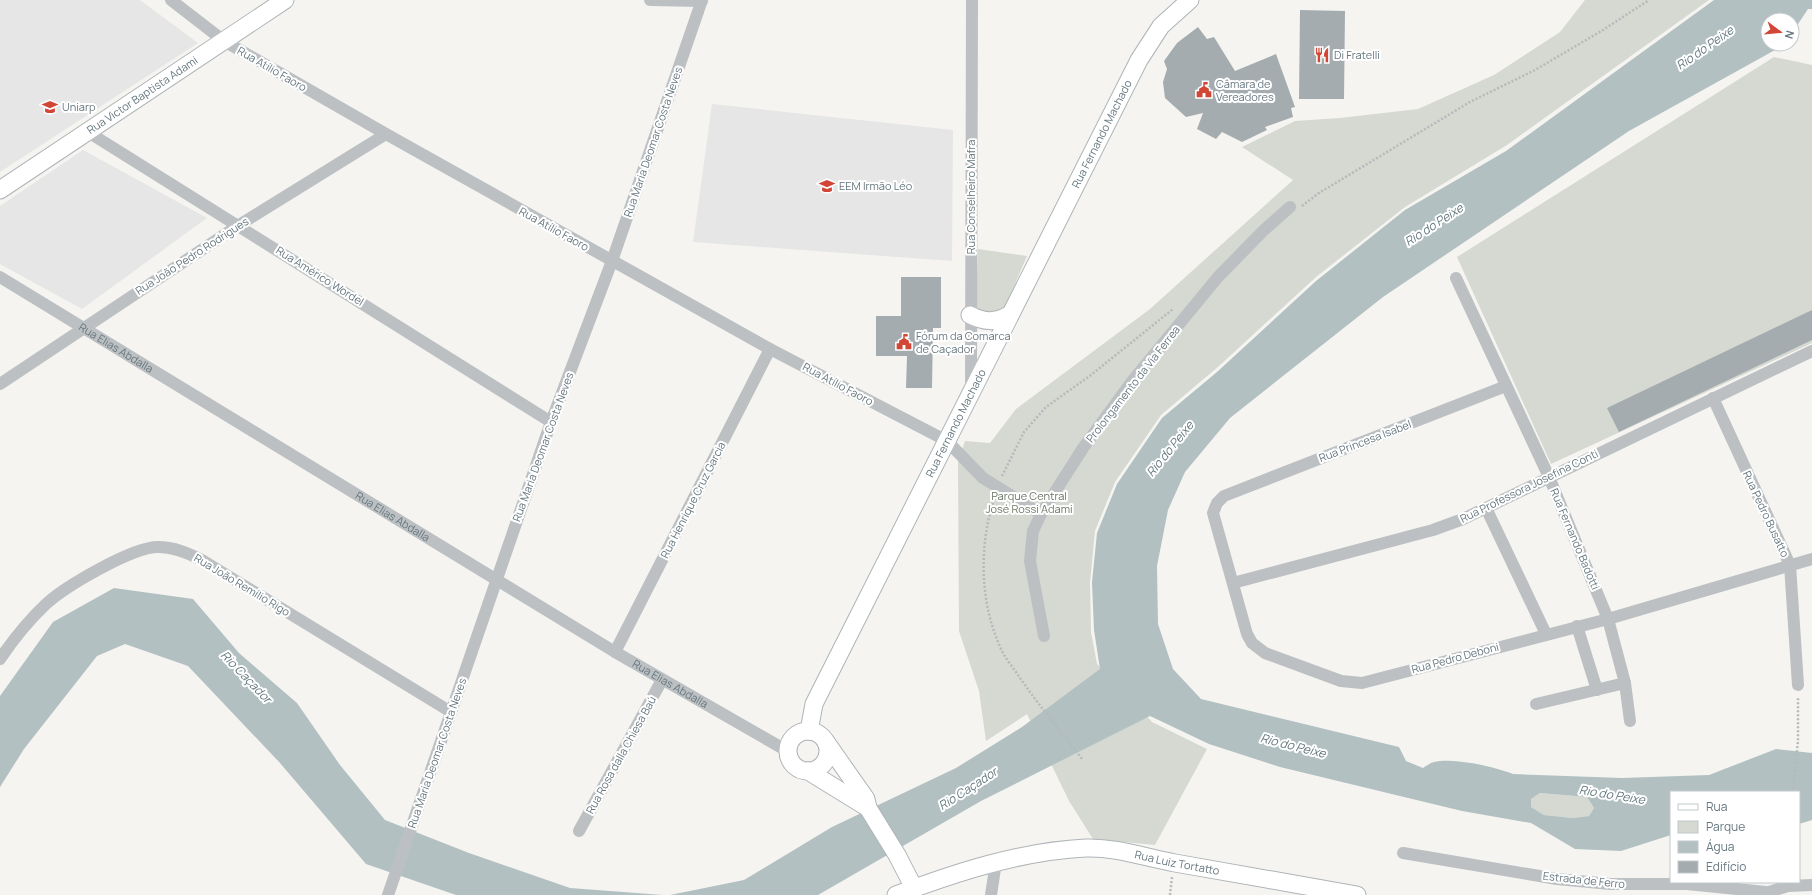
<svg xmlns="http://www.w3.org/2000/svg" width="1812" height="895" font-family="Manrope,sans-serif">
<rect width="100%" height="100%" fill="#f5f4f1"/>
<path fill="#e5e6e5" d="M 0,0 L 140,0 L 198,43 L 0,172 Z
M 712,104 L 953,130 L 952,261 L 693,242 Z
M 83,150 L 207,218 L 82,309 L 0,264 L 0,206 Z"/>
<path fill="#d5d9d1" d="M 1585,0 L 1709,0 L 1507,145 L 1405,207 L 1316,277 L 1219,366 L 1161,415 L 1115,482 L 1095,531 L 1090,583 L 1091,632 L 1097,664 L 1152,722 L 1207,749 L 1155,845 L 1093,839 L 1069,801 L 1027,714 L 986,741 L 979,691 L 959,631 L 958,461 L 965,441 L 990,443 L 1016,409 L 1150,309 L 1293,180 L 1242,147 L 1295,121 L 1340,118 L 1418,109 L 1494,75 L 1560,32 Z
M 1774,57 L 1812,65 L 1812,343 L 1551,464 L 1457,257 Z
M 978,249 L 1027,256 L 1004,310 L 980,316 L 976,306 Z
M 1540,793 L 1587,797 L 1594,808 L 1589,816 L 1573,818 L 1544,815 L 1531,807 L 1531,799 Z"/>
<path fill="#b2c0c2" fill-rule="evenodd" d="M 1714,0 L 1812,0 L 1812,9 L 1808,9 L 1792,33 L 1792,20 L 1768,20 L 1768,44 L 1781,44 L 1775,50 L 1629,131 L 1383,297 L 1230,418 L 1185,472 L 1168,510 L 1157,566 L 1158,624 L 1173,669 L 1201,699 L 1399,747 L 1406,761 L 1423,768 C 1426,766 1430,763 1434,762 C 1453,757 1495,767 1513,774 L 1622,778 L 1709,775 L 1776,749 L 1812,753 L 1812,820 L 1799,824 L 1799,792 L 1671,792 L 1671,835 L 1621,851 L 1575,849 L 1531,823 L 1462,811 L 1280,767 L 1209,744 L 1150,716 L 981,801 L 818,895 L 670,895 L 744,880 L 832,827 L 956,768 L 1022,727 L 1100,669 L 1094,630 L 1092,582 L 1097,533 L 1117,484 L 1162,418 L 1217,372 L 1316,281 L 1405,210 L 1506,151 ZM 1540,793 L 1587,797 L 1594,808 L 1589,816 L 1573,818 L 1544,815 L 1531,807 L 1531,799 Z
M 114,588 L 193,599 L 239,653 L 297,703 L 340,765 L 385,820 L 469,853 L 570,888 L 663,895 L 456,895 L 366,864 L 280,763 L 188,666 L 125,644 L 97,656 L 24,749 L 0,787 L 0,696 L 53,622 Z"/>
<path fill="#a4acb0" d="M 1300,10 L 1345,11 L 1344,99 L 1299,99 Z
M 1198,27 L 1207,39 L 1214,37 L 1235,71 L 1276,54 L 1295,107 L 1291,108 L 1293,117 L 1265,127 L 1267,130 L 1242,142 L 1222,132 L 1216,139 L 1197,129 L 1203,113 L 1186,117 L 1165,98 L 1163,82 L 1167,69 L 1164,61 L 1177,43 Z
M 901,277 L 941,277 L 941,328 L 933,328 L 932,388 L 906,388 L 907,356 L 876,356 L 876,316 L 901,316 Z
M 1812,310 L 1812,340 L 1619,432 L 1607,408 Z"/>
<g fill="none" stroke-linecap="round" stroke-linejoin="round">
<defs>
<g id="secondary">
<path id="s2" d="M 0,190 L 285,0"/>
<path d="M 970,315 C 984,322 995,323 1009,315"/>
<path id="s3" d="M 809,731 L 814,704 L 1139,60 L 1161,26 L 1190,0"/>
<circle cx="808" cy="751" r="20"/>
<path d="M 826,742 L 866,799 L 868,808"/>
<path d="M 808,771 L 868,808 L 897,855 L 914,888"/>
<path id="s4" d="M 896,895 C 957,872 1022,851 1086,848 C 1117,847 1146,858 1175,863 C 1236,874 1296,884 1357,895"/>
</g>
</defs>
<use href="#secondary" stroke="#aeb4b7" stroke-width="19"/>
<path stroke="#b6b9bb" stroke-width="2.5" stroke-dasharray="2 2" stroke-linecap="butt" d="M 1302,206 L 1319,193 L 1470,102 L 1535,70 L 1603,30 L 1649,0
M 1002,476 L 1024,432 L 1046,407 L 1091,375 L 1173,309
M 994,499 C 978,549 980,607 1003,653 C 1008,662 1015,670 1020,678 C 1040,707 1062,733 1083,760
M 1793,792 L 1798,741 L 1798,697
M 1170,895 L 1172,877"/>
<g stroke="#bcc0c3" stroke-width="12">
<path d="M 171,0 L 224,41 L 386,134 L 770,349 L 947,441 L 983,478 L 1041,514"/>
<path d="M 650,0 L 702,1"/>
<path d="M 88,132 L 551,422"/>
<path id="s1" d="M 0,277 L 615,652 L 789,752"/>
<path d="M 1456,278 L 1549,477 L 1608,619 L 1625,683 L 1630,721"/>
<path d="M 0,384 L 239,225 L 386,134"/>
<path d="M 1506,386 L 1224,496 L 1217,503 L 1213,513 L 1247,634 L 1252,643 L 1265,653 L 1341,681 L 1362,683 L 1608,619 L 1812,559"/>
<path d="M 971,391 L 972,0"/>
<path d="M 1713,398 L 1790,565 L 1798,685"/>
<path d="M 1486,508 L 1546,634"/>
<path d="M 1233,583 L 1433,530 L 1463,519 L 1812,351"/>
<path d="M 1577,626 L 1597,690"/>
<path d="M 1044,636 L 1030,561 L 1033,531 L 1041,514 L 1083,448 L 1133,380 L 1218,277 L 1263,231 L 1290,207"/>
<path d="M 615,652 L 770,349"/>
<path d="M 0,659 C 13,640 28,621 45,605 C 64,587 132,547 158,547 C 174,547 188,553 202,560 L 451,712"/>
<path d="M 1536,704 L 1625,683"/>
<path d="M 579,831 L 662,680"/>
<path d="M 1403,853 L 1557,879 L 1610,884 L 1687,884 L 1766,892"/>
<path d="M 388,895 L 551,422 L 612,261 L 702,0"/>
<path d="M 991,895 L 996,862"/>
<path d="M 1759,895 L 1788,886 L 1812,885"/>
</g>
<use href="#secondary" stroke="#fff" stroke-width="17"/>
</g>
<defs>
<symbol id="restaurant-bare" viewBox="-9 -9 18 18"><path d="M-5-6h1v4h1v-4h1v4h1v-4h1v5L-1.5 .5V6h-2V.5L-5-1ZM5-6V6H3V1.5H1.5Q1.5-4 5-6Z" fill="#d14635" stroke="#fff" stroke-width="2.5" paint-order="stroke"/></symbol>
<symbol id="civic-bare" viewBox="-9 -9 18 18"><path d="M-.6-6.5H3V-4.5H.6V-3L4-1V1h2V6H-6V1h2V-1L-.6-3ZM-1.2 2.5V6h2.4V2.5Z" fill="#d14635" stroke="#fff" stroke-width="2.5" paint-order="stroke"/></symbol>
<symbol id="university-bare" viewBox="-9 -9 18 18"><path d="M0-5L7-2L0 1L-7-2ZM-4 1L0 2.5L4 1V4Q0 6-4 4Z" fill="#d14635" stroke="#fff" stroke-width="2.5" paint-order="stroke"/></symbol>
<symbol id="school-bare" viewBox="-9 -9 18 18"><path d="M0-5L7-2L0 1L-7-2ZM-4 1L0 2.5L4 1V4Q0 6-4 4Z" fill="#d14635" stroke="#fff" stroke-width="2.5" paint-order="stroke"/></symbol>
</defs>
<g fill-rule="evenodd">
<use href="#restaurant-bare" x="1311" y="44" width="22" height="22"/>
<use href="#civic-bare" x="1193" y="79" width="22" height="22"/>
<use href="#university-bare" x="39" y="96" width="22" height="22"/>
<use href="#school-bare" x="816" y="175" width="22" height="22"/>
<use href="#civic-bare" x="893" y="331" width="22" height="22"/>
</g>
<g text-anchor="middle" stroke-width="4" stroke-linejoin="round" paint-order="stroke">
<g font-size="11" fill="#66777f" stroke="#fff" text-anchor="start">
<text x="1334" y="59">Di Fratelli</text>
<text x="1216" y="88">Câmara de<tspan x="1216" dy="13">Vereadores</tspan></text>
<text x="62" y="111">Uniarp</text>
<text x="839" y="190">EEM Irmão Léo</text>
<text x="916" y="340">Fórum da Comarca<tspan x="916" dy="13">de Caçador</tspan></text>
</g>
<g font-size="11" fill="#66777f" stroke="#fff">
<text transform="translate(272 69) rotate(30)" y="4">Rua Atílio Faoro</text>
<text dy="4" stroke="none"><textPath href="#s2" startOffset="171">Rua Victor Baptista Adami</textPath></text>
<text dy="4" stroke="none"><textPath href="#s3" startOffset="666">Rua Fernando Machado</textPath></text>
<text transform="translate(653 142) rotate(-71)" y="4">Rua Maria Deomar Costa Neves</text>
<text transform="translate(971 197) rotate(-90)" y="4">Rua Conselheiro Mafra</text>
<text transform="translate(554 229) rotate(29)" y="4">Rua Atílio Faoro</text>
<text transform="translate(192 256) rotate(-33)" y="4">Rua João Pedro Rodrigues</text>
<text transform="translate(320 276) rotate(32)" y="4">Rua Américo Wordel</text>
<text dy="4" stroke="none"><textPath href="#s1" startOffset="136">Rua Elias Abdalla</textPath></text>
<text transform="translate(838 384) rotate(28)" y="4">Rua Atílio Faoro</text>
<text transform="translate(1133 384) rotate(-52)" y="4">Prolongamento da Via Ferrea</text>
<text dy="4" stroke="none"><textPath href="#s3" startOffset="342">Rua Fernando Machado</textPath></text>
<text transform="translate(1365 441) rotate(-21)" y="4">Rua Princesa Isabel</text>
<text transform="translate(543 447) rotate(-70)" y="4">Rua Maria Deomar Costa Neves</text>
<text transform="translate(1529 486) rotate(-26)" y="4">Rua Professora Josefina Conti</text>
<text transform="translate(693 500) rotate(-63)" y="4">Rua Henrique Cruz Garcia</text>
<text transform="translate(1766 514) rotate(65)" y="4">Rua Pedro Busatto</text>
<text dy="4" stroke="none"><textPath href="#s1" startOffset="460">Rua Elias Abdalla</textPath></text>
<text transform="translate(1575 539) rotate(67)" y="4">Rua Fernando Badotti</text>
<text transform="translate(242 585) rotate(31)" y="4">Rua João Remílio Rigo</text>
<text transform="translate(1455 658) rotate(-15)" y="4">Rua Pedro Deboni</text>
<text dy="4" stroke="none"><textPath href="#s1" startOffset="784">Rua Elias Abdalla</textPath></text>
<text transform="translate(437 753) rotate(-71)" y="4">Rua Maria Deomar Costa Neves</text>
<text transform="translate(621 755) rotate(-61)" y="4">Rua Rosa dalla Chiesa Baú</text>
<text dy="4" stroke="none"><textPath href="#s4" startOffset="289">Rua Luiz Tortatto</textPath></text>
<text transform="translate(1584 880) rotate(6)" y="4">Estrada de Ferro</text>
</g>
<g font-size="11" fill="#6b7765" stroke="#fff">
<text x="1029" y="500">Parque Central<tspan x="1029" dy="13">José Rossi Adami</tspan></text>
</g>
<g font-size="12" font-style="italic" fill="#63787c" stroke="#fff">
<text transform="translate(1705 48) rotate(-35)" y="4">Rio do Peixe</text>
<text transform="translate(1434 225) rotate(-33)" y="4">Rio do Peixe</text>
<text transform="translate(1170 449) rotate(-51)" y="4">Rio do Peixe</text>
<text transform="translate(246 677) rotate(46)" y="4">Rio Caçador</text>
<text transform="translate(1293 746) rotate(14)" y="4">Rio do Peixe</text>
<text transform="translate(968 789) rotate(-33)" y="4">Rio Caçador</text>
<text transform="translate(1612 795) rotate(9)" y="4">Rio do Peixe</text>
</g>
</g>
<rect x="1670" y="791" width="130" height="92" fill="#ffffff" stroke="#c2c9cc"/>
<rect x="1678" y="804" width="20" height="6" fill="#ffffff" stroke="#c2c9cc"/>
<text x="1706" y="811" font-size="12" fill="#66777f">Rua</text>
<rect x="1678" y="821" width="20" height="12" fill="#d5d9d1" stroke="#c2c9cc"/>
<text x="1706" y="831" font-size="12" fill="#66777f">Parque</text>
<rect x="1678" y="841" width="20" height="12" fill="#b2c0c2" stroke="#c2c9cc"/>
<text x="1706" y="851" font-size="12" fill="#66777f">Água</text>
<rect x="1678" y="861" width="20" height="12" fill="#a4acb0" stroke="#c2c9cc"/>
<text x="1706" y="871" font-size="12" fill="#66777f">Edifício</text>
<g transform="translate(1780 32) rotate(106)"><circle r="19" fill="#ffffff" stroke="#c2c9cc"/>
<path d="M0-3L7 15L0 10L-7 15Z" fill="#d14635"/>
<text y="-6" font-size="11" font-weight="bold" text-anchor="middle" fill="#66777f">N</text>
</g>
</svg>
